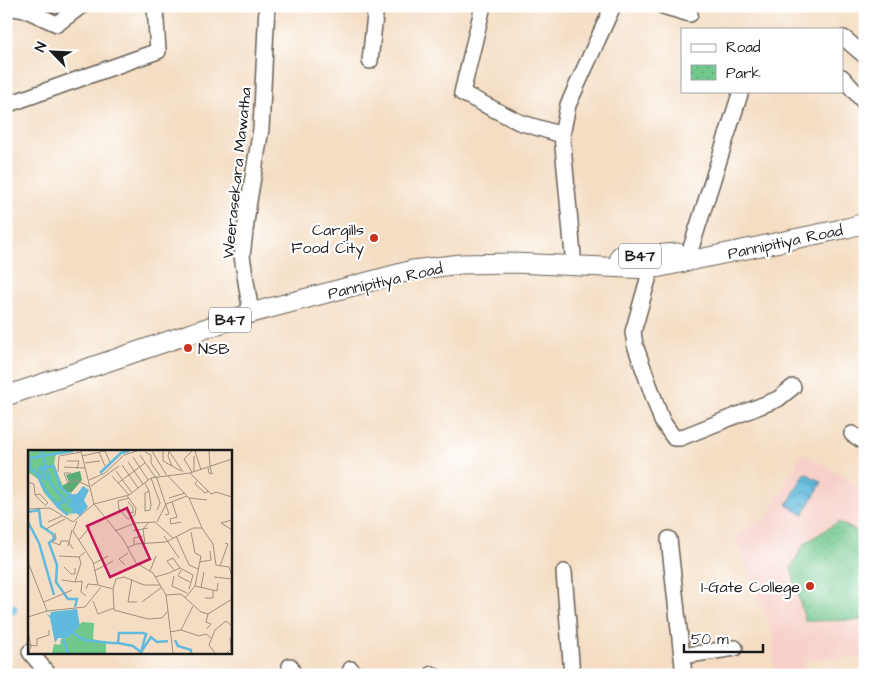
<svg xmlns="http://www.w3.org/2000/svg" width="871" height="681" font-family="'Architects Daughter',sans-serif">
<defs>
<pattern id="park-dots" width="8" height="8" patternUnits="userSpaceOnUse" patternTransform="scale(1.25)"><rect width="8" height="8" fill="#71c88d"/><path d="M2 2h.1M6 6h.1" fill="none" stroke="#61ab79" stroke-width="1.8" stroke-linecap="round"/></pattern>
<pattern id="water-waves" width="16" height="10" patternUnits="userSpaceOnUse" patternTransform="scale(1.25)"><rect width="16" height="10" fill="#60badd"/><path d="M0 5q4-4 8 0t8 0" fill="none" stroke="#539fbd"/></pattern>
</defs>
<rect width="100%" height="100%" fill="#fff"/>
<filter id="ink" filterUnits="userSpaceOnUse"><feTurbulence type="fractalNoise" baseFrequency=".02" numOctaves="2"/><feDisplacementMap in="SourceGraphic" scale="10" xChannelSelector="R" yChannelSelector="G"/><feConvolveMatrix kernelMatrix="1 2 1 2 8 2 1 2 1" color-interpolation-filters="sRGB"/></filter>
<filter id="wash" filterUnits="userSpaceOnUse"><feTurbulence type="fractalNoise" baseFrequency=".0096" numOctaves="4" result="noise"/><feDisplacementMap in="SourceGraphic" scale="20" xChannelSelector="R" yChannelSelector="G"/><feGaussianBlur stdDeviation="1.12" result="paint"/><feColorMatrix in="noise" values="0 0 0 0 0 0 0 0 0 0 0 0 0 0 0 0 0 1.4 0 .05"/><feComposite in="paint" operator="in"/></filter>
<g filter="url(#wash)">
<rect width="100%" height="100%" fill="#f4ddc3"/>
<path fill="#f7d0c9" d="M 802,453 L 849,479 L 865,493 L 865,658 L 806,659 L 805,675 L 774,675 L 774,638 L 735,535 L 768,517 Z"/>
<path fill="url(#park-dots)" stroke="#467254" d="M 838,522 L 865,535 L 865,620 L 805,621 L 791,568 L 804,544 Z"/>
<path fill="url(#water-waves)" stroke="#3e6b7c" d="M 805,473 L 822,482 L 803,515 L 787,505 Z"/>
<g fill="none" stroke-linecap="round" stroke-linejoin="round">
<path stroke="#60badd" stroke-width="11" d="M 6,611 L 12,609"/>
</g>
</g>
<g filter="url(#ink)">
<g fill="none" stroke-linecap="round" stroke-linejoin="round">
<defs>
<path id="minor" d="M 483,6 L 462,93 L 519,122 L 562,135
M 663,6 L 690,14
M 6,7 L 26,10 L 57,24 L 81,6
M 844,38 L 865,56
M 370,61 L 376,6
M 842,77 L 865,103
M 6,105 L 158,51 L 155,6
M 690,251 L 741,91
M 573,255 L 562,135 L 568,105 L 613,6
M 651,269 L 633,332 L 635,345 L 662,421 L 674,438 L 680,438 L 778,399 L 793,387
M 251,313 L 242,256 L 248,207 L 261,129 L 267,6
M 852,434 L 865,442
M 669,539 L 684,675
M 564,572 L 572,675
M 30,652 L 49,675
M 682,656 L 735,648
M 290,666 L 294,675
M 432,674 L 433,675
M 349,675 L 351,669"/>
<path id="major" d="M 620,256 L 641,256 L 678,253
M 6,396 L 251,313 L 413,270 L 460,264 L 513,263 L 651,269 L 847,228 L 865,223"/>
</defs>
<use href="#minor" stroke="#686056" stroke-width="18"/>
<use href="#major" stroke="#686056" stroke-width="21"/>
<use href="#minor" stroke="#fff" stroke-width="15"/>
<use href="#major" stroke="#fff" stroke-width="19"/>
</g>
</g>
<g fill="#c8321e" stroke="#fff" stroke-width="2">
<circle cx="374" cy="238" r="5"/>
<circle cx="188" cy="348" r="5"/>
<circle cx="810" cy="586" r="5"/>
</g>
<g text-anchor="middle" stroke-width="4.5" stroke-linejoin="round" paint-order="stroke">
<g fill="#fff" stroke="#606060" stroke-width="1">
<rect x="619" y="243.5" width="42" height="25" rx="4"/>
<rect x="209" y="307.5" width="42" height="25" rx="4"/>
</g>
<g font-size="15" font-weight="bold" fill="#1c1c1c">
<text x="640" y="261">B47</text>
<text x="230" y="325">B47</text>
</g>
<g font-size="16" fill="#1c1c1c" stroke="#fff">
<text transform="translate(236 173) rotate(-84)" y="6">Weerasekara Mawatha</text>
<text transform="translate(785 241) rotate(-12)" y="6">Pannipitiya Road</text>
<text transform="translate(385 280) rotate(-13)" y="6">Pannipitiya Road</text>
</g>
<g font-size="16" fill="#1c1c1c" stroke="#fff" text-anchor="end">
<text x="364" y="235">Cargills<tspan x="364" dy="18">Food City</tspan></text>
<text x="198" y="354" text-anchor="start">NSB</text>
<text x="800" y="592">I-Gate College</text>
</g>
</g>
<g transform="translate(28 450)">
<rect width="204" height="204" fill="#f4ddc3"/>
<path d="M 52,21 L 54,30 L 43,43 L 37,41 L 34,36 L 41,32 L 38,25 Z" fill="#5cac78"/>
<path d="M 0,1 L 45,1 L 28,3 L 26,15 L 37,41 L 46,45 L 41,45 L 45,63 L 37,64 L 28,56 L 16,43 L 10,29 L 0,22 ZM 54,172 L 66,173 L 65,189 L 78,193 L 78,203 L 24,203 L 26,194 L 32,195 L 33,189 L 39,188 Z" fill="#71c88d"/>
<path d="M 55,36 L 61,40 L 56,50 L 60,57 L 52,66 L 48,63 L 40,65 L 45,63 L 40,45 L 49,44 ZM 49,159 L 52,176 L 39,188 L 30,188 L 27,193 L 22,168 L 18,163 L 22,166 L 23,162 Z" fill="#60badd"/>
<path fill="none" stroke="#60badd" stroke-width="2.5" d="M 13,1 L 23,34 L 43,58M 0,6 L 3,19 L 8,23 L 20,45 L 29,54 L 34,51M 3,8 L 45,1M 12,17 L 11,25 L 17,29 L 15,19 L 12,19M 10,18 L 26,16 L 32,37 L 42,45M 72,23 L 93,3 L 101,1M 13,34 L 30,57M 0,62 L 11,60 L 13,76 L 25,84 L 26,89 L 21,93 L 29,115 L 28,132 L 40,149 L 49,149 L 47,157M 40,65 L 30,57 L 40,46M 0,72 L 11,93 L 26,145M 43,182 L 56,190 L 84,193 L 90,193 L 91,183 L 115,183 L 118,184 L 113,202 L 123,187 L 129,192 L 140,191M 35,188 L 40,203M 147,190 L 150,196 L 163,200 L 163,203M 90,193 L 105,196 L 114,203"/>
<path fill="none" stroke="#9e9080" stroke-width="1" d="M 53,1 L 66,54 L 95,89 L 108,113 L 125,123 L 138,145 L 145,203M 124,1 L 139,26M 135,1 L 135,11 L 153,21M 141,1 L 155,22M 141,1 L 140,6 L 144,16M 164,1 L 156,9 L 164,22M 167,1 L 173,20M 181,1 L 182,17M 71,2 L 77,16M 117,2 L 123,5 L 123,13 L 132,26M 112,5 L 127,27M 54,6 L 77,1 L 82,12M 166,6 L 166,22M 105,7 L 120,30M 39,11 L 51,11 L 49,19M 100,12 L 115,34M 57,13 L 72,11M 94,15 L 110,38M 36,17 L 57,18M 180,18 L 181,23 L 184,24 L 182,17M 88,21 L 104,43M 30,22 L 31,6 L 53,2M 43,23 L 36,23 L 40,33 L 48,30 L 62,37M 162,23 L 183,44 L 188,42 L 204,47M 84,26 L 101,45M 128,26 L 141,64 L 137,65M 123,28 L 132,53 L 129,60M 61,30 L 77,23 L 96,5 L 109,1M 169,31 L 167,34 L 177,43 L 181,41M 0,32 L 6,34 L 7,45 L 16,54M 90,33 L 117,13M 117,33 L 121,41 L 123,55 L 122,60 L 117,61 L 117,43 L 121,41M 63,36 L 91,16M 7,45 L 12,44 L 20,53 L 16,56M 99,46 L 108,58 L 107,65 L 100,69 L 91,59 L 90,51 L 101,48M 141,48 L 157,43M 161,48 L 179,50M 144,52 L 149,67 L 142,69 L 143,74 L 153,72M 0,59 L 22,58 L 45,72 L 66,54 L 101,45 L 123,28 L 162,23 L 204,9M 99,59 L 99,62 L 105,63 L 105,57 L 100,52M 204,70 L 193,73 L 204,80M 49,71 L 45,81 L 65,112 L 70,135 L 85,139 L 86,160 L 120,169 L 134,168 L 140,161M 20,72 L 34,66M 129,72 L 138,54 L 159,46M 174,78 L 185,94 L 188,115 L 201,117 L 204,126M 18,79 L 37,69M 87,81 L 107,73 L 127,72 L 145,88M 105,81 L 120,78M 27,83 L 28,89 L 24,92 L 32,95 L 33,91 L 40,91 L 45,99M 136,86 L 151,108M 148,86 L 161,115 L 170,119M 51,90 L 62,77M 117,94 L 115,79 L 121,72M 106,95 L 106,88 L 115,86M 40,96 L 44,80M 99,98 L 108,94 L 138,92 L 165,78 L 174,78 L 161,48 L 140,26M 31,106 L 51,107M 0,112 L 19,161 L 0,167M 172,112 L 183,110 L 182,101M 65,114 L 80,106M 97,115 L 91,109 L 100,103M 192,116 L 200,94 L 197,93M 36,117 L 43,124 L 47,124 L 47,118M 152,118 L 165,125 L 161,139M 153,120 L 150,126 L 162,132M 66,121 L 85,111M 122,121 L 128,106M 146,126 L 144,136 L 159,143M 127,127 L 141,123 L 152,118 L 145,108 L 139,111 L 146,120M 186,127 L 204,129M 104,129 L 100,152 L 109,152M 34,130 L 47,132 L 53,113 L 51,107 L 57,102M 47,132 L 54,131 L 53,142 L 58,146M 167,136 L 189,141 L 190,133M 173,137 L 176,122M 58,139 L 60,134 L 70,135M 85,139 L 88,129 L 96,127 L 116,135 L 132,135M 138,145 L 153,144 L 173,162 L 180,164 L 204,149M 157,148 L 167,136 L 173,106 L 167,103 L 163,82M 177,148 L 185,148 L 185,140M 65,151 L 70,164 L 86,158M 16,152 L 44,140M 114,152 L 134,137M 19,161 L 57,157 L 73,137M 179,179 L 183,174 L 178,172 L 180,164M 153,180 L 165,156M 142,182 L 153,180 L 171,186 L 178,184 L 183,188M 0,183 L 3,196 L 1,203M 1,195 L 9,196 L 9,189 L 21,185 L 21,180M 187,203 L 181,195 L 187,180 L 198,171 L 204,176M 199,203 L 203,199 L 202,187"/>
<path fill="#c2185b" fill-opacity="0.15" stroke="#c2185b" stroke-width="2.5" d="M 99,58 L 122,109 L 82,127 L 59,76 Z"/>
<rect width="204" height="204" fill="none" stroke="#1c1c1c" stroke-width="2.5"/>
</g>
<rect width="871" height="681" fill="none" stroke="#fff" stroke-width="25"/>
<rect x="681" y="28" width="162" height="65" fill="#ffffff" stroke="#a4a4a4"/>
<rect x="691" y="44" width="25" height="8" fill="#ffffff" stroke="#a4a4a4"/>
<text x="726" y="52" font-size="15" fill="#1c1c1c">Road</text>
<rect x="691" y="65" width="25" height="15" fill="url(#park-dots)" stroke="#a4a4a4"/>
<text x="726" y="78" font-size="15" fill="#1c1c1c">Park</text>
<g transform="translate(52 52) rotate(294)" stroke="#ffffff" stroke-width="4" paint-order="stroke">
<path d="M0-4L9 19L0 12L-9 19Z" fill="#1c1c1c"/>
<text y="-8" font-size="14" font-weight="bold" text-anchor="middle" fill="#1c1c1c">N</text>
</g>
<path d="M684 644v8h79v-8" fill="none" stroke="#1c1c1c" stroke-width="2.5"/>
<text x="691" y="644" font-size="15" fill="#1c1c1c" stroke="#ffffff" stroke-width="4" paint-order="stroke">50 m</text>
</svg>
